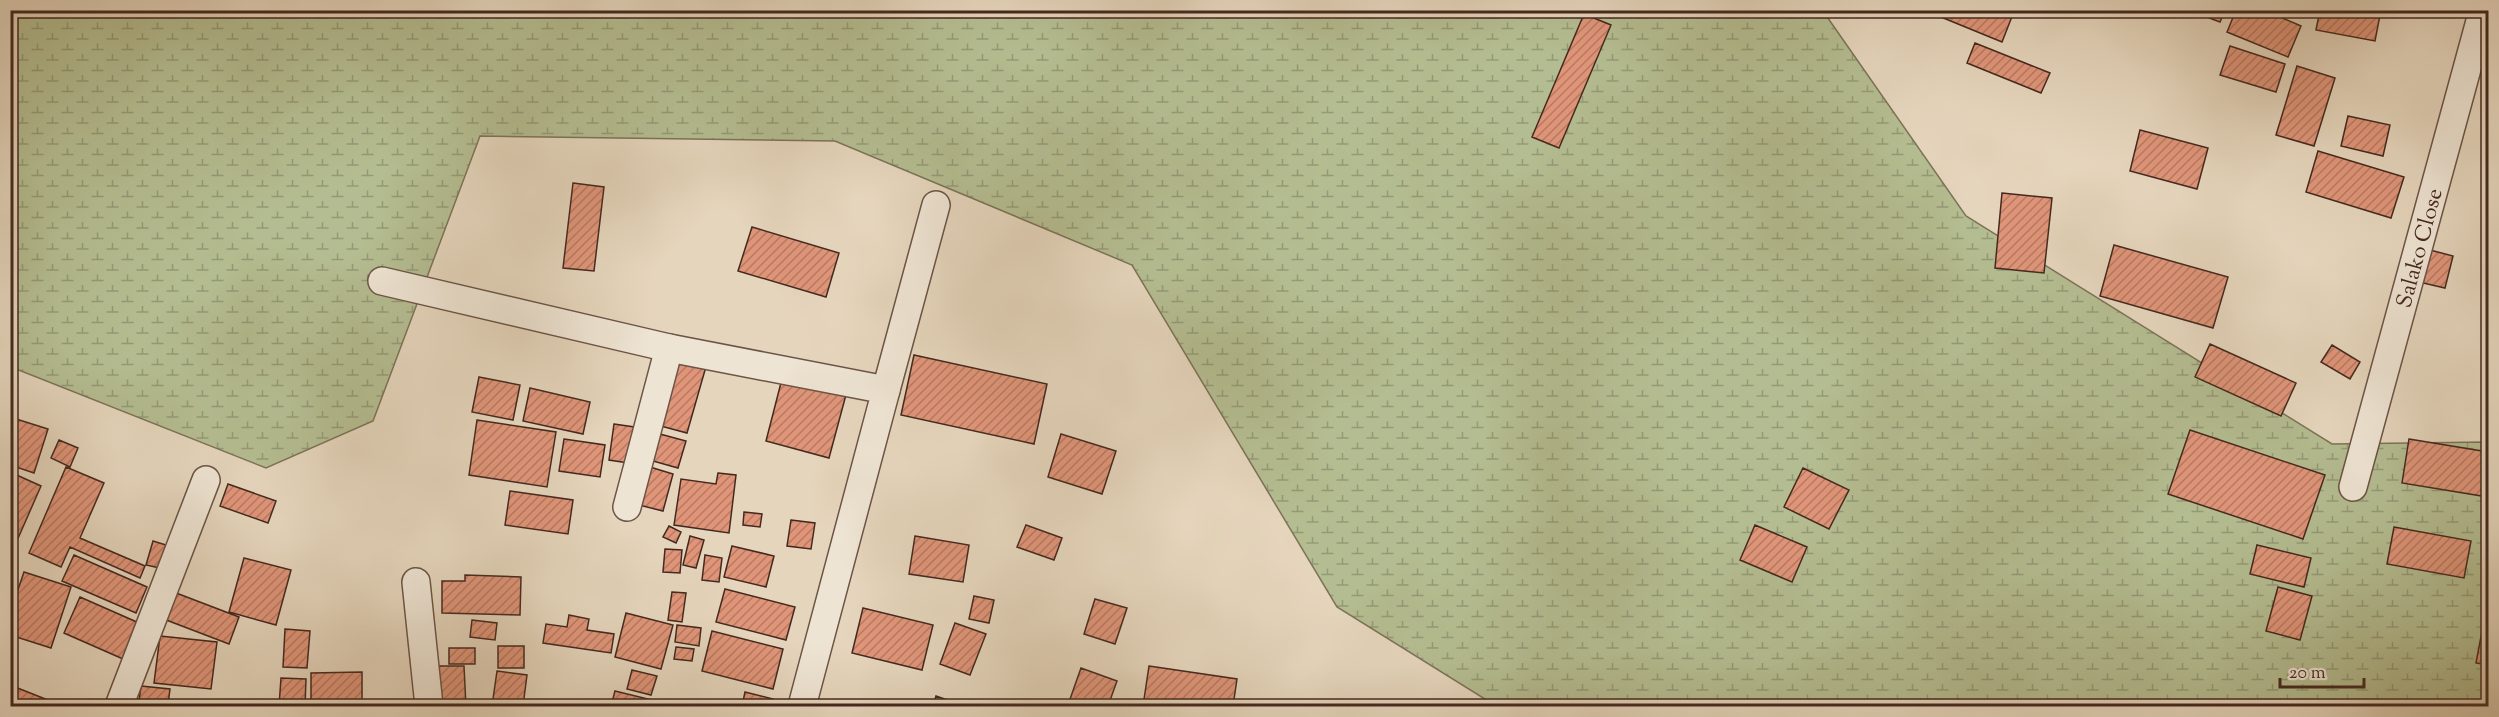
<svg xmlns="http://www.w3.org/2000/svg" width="2499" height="717" font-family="'Sorts Mill Goudy',serif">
<defs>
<pattern id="wetland-marsh" width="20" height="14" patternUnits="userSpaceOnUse" patternTransform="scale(1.5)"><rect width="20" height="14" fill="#b4bd91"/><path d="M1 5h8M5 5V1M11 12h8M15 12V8" fill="none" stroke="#949a76"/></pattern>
<pattern id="building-hatch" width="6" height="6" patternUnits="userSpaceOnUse" patternTransform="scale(1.5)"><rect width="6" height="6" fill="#e09579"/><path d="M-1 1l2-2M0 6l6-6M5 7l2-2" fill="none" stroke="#b77a63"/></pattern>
</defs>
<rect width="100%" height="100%" fill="#e5d5bc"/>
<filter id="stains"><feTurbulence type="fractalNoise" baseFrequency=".00333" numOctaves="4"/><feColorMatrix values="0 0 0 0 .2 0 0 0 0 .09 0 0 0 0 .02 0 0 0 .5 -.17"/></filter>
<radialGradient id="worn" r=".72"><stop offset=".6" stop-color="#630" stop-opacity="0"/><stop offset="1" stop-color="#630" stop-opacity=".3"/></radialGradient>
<path fill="url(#wetland-marsh)" stroke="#7c7358" stroke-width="1.5" d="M 10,11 L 1823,11 L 1966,216 L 2332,444 L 2488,442 L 2488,706 L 1496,706 L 1337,607 L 1132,265 L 835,141 L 480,136 L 373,421 L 266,468 L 11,367 Z"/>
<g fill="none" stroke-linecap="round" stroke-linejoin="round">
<path stroke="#777e7c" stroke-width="8" d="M 442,10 L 478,14"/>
</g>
<path fill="url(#building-hatch)" stroke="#44291f" stroke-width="1.5" d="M 1944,10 L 2004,10 L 2013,14 L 2002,42 L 1941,17 Z
M 2188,10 L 2225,10 L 2220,22 Z
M 2236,10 L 2264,10 L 2301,26 L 2288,57 L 2227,32 Z
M 2320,10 L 2381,10 L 2375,41 L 2316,30 Z
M 1584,14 L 1611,25 L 1559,148 L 1532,137 Z
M 1975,43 L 2050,73 L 2041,93 L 1967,63 Z
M 2230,46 L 2285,64 L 2276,92 L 2220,75 Z
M 2297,66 L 2335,78 L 2314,146 L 2276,135 Z
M 2348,116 L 2390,125 L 2383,156 L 2341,146 Z
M 2140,130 L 2208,148 L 2197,189 L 2130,171 Z
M 2318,151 L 2404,177 L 2391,218 L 2306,192 Z
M 573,183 L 604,187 L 594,271 L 563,268 Z
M 2002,193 L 2052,198 L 2044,273 L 1995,268 Z
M 752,227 L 839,253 L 826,297 L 738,271 Z
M 2114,245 L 2228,277 L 2213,328 L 2100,296 Z
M 2430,250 L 2453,256 L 2445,288 L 2423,283 Z
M 2210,344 L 2296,383 L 2281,416 L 2195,377 Z
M 2332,345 L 2360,362 L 2350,379 L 2321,362 Z
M 677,355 L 707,363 L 687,433 L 657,425 Z
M 914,355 L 1047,384 L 1034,444 L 901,415 Z
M 783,375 L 847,391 L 829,458 L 766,441 Z
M 479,377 L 520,385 L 513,420 L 472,412 Z
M 530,388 L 590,402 L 583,434 L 523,421 Z
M 13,418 L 48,429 L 34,473 L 10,465 L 10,427 Z
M 477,420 L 556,432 L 547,487 L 469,475 Z
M 614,424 L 641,428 L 635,464 L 609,460 Z
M 2190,430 L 2325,475 L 2303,539 L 2168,494 Z
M 660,434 L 686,441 L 678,468 L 653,461 Z
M 1061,434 L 1116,451 L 1102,494 L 1048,477 Z
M 564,439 L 605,445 L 600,477 L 559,471 Z
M 2409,439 L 2488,452 L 2488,497 L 2402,483 Z
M 59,440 L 78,448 L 70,467 L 51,458 Z
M 66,467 L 104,483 L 80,538 L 145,566 L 140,578 L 70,547 L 61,567 L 29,553 Z
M 650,467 L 673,474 L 663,511 L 639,505 Z
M 1803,468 L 1849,490 L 1829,529 L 1784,507 Z
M 10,472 L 41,486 L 12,552 L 10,551 Z
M 718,473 L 736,475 L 729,533 L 674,525 L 681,479 L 716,484 Z
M 228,484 L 276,501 L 268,523 L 220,506 Z
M 510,491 L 573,500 L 568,534 L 505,525 Z
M 744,512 L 762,514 L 760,527 L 743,525 Z
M 791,520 L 815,523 L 811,549 L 787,546 Z
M 1026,525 L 1062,538 L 1054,560 L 1017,547 Z
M 1755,525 L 1807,547 L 1792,582 L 1740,560 Z
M 669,526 L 681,532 L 676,543 L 663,537 Z
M 2394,527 L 2471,541 L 2464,578 L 2387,564 Z
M 690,536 L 704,540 L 696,568 L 683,565 Z
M 915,536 L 969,545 L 963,582 L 909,574 Z
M 153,541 L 166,545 L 160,568 L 146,565 Z
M 2257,545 L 2311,558 L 2304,587 L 2250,574 Z
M 732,546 L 774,556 L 766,587 L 724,577 Z
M 665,549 L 682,550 L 680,573 L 663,572 Z
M 74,555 L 147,587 L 136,613 L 62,581 Z
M 705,555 L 722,558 L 719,582 L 702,580 Z
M 244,558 L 291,570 L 276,625 L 229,612 Z
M 24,572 L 71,587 L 51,648 L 10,635 L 10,613 Z
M 465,575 L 521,577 L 520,615 L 442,613 L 442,581 L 465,581 Z
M 2278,587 L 2312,596 L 2300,640 L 2266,631 Z
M 725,589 L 795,607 L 786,640 L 716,622 Z
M 171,591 L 239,617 L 229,644 L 161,618 Z
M 672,592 L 686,593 L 682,622 L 668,620 Z
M 974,596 L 994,600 L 989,623 L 969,619 Z
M 80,597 L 139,623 L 123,659 L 64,633 Z
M 1095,599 L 1127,608 L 1115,644 L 1084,634 Z
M 863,608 L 933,625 L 922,670 L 852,653 Z
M 626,613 L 673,625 L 661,669 L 615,657 Z
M 569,615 L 589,619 L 587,630 L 614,634 L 611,653 L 543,643 L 546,624 L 567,627 Z
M 472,620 L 497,623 L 495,640 L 470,637 Z
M 955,623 L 986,634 L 970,675 L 940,664 Z
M 677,625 L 701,628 L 699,646 L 675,642 Z
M 2483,626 L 2488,627 L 2488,665 L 2476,663 Z
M 285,629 L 310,631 L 307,668 L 283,667 Z
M 712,631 L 783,649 L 773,689 L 702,671 Z
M 160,636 L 217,642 L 211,689 L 154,683 Z
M 498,646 L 524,646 L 524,668 L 498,668 Z
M 676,647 L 694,649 L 692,661 L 674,659 Z
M 449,648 L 475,648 L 475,664 L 449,664 Z
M 437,666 L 464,666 L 466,706 L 438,706 Z
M 1149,666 L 1237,679 L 1233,706 L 1143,706 Z
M 1081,668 L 1117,681 L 1108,706 L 1082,706 L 1069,702 Z
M 632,670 L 657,676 L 651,695 L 627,689 Z
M 497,671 L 527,675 L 523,706 L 492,706 Z
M 362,672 L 362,706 L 311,706 L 311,673 Z
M 281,678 L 306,679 L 305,706 L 279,706 Z
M 10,685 L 63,706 L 10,706 Z
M 141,686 L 170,689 L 168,704 L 139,701 Z
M 615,691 L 652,700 L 651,706 L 611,706 Z
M 745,692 L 773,699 L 771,706 L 742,706 Z
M 936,696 L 962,705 L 962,706 L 933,706 Z
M 1249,701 L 1274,706 L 1248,706 Z
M 2466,702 L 2488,705 L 2488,706 L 2466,706 Z"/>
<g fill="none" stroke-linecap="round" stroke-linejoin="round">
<defs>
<g id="street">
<path d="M 382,281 L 669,348"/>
<path d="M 886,390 L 936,205"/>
<path id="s1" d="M 2353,487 L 2483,10"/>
<path d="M 627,507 L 669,348 L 886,390 L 802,706"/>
<path d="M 416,582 L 429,706"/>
<path d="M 119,706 L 206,480"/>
</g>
</defs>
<use href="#street" stroke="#6c5446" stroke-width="30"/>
<use href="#street" stroke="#eee4d3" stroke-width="27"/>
</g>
<g text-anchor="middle" stroke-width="4.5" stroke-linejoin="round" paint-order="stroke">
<g font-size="22" fill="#44291f" stroke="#eee4d3">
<text dy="8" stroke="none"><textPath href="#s1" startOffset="248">Salako Close</textPath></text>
</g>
</g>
<rect width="2499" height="717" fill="none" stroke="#e5d5bc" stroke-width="36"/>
<rect x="12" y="12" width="2475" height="693" fill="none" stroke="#44291f" stroke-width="3"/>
<rect x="18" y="18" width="2463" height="681" fill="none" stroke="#44291f" stroke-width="1.5"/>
<path d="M2280 678v9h84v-9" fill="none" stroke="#44291f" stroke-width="3"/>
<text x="2289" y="678" font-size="18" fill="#44291f" stroke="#eee4d3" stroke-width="4.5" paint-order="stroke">20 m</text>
<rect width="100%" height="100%" filter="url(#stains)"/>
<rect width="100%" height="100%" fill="url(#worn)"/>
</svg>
